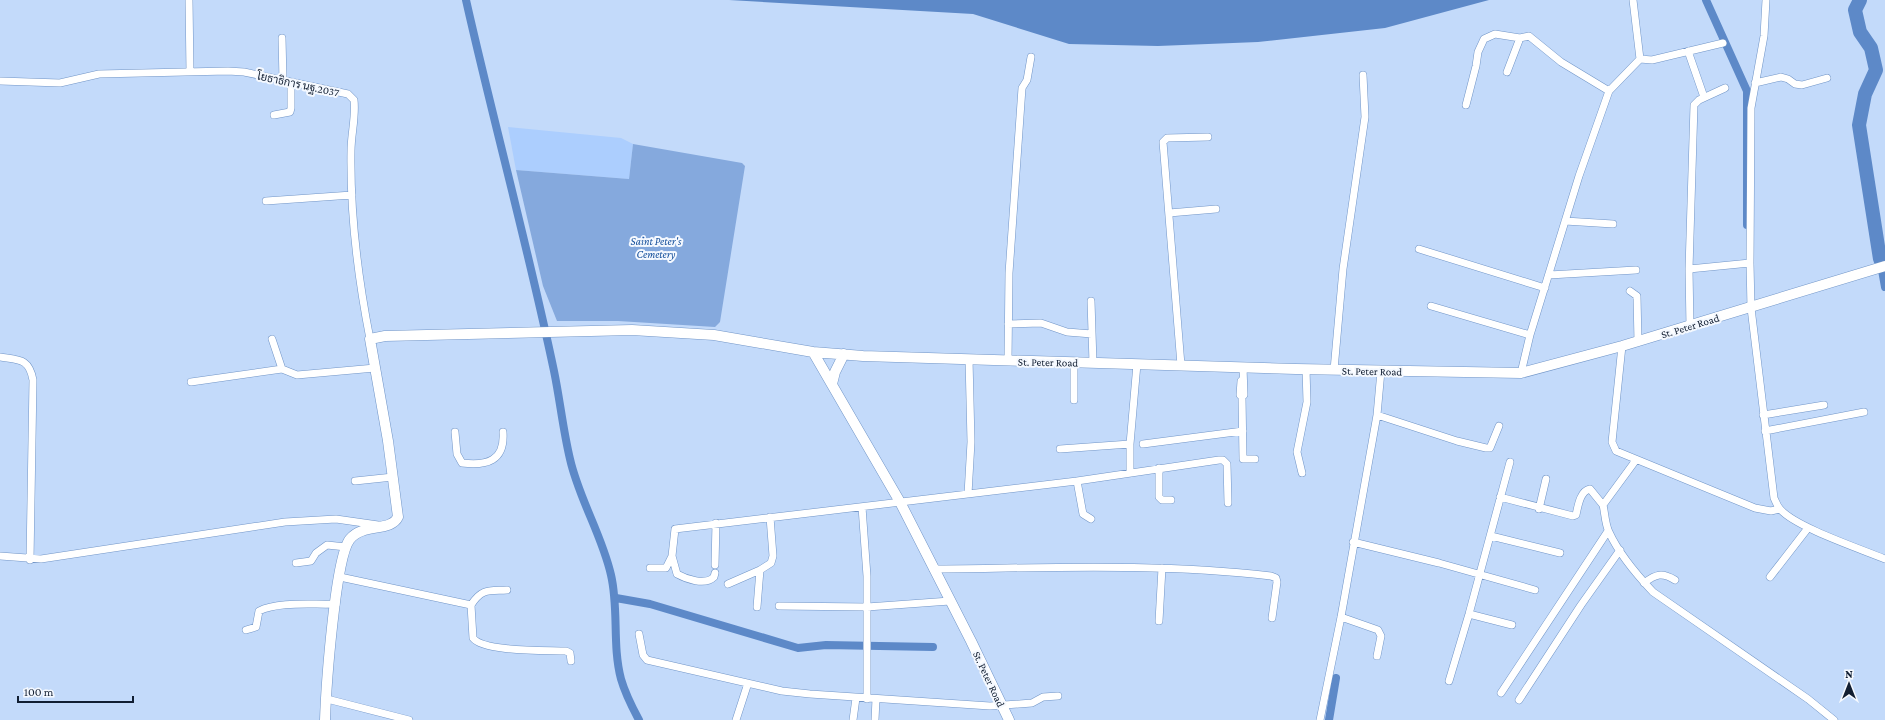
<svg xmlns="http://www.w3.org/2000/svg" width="1885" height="720" font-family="'Crimson Pro',Sarabun,serif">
<rect width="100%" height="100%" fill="#c3dafa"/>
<path fill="#accefe" d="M 508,127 L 621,138 L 633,144 L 629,179 L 516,170 Z"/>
<path fill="#85a9dd" d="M 633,144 L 742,163 L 745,166 L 720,322 L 715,327 L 618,321 L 557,321 L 543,286 L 516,170 L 629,179 Z"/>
<path fill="#5d89c8" d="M 729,0 L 1489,0 L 1385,28 L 1258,42 L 1158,46 L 1069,44 L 973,14 Z"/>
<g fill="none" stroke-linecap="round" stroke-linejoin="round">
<path stroke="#5d89c8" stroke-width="8" d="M 466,0 C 494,124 528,247 554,371 C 560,400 563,430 570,459 C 579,499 602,535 611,575 C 619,609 612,645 621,679 C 625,693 632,707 639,720
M 1706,0 L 1747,91 L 1747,225
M 1880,259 L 1885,287
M 616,598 L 650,604 L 798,648 L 826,645 L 933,647
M 1329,720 L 1336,678"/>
<path stroke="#5d89c8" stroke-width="14" d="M 1860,0 L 1855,10 L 1860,32 L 1871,48 L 1876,70 L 1865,94 L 1859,125 L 1880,259"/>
<defs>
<path id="street" d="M 189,0 L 190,72
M 1766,0 L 1764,36 L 1751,108 L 1750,263 L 1751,308 L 1774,498 C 1776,502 1777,506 1780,509 C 1795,527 1861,549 1885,559
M 282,38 L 283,80
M 1688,51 L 1704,97
M 1640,59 L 1652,60 L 1723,43
M 1507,72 L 1520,38 L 1529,36 L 1561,62 L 1609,91
M 0,81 L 60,83 L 99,74 L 228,71 L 244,72 L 348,94 L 354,100 C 356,117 351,134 351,151 C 350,213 358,278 370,339
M 1755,83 L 1781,77 L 1788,79 L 1795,84 L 1802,85 L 1827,78
M 1466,105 L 1476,66 L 1478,52 L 1484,39 L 1495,34 L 1520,38
M 274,115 L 290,112 L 291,108 L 291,82
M 266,201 L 352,195
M 1169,213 L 1216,209
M 1565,221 L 1613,224
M 1419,249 L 1545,288
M 1689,269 L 1750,263
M 1549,275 L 1636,270
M 1630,291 L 1637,296 L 1638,342
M 1091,301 L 1093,363
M 1431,306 L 1530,335
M 1008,324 L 1041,323 L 1067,332 L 1092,334
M 1690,327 L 1689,269 L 1694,105 L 1699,100 L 1725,88
M 272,339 L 282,369 L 297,375 L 375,368
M 1622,346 L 1612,442 L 1616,451 L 1755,508 L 1771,511 L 1779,509
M 0,357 C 19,360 29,358 33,380 L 30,560
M 1008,360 L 1009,273 L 1022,88 L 1027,80 L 1031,57
M 1181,365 L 1163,142 L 1167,138 L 1208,137
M 1334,370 L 1343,269 L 1365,117 L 1363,75
M 1521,373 L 1530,335 L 1579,176 L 1609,91 L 1640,59 L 1633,0
M 1243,379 L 1241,381 L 1240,395 L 1242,397 L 1244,395 L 1243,367
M 191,382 L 282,369
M 1242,397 L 1243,459 L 1255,459
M 1074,400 L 1074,362
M 1377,415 L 1457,441 L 1486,448 L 1490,448 L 1499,426
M 1763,415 L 1824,405
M 1765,431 L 1864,412
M 455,432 L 457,454 L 462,463 C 487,466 505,461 503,432
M 1143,444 L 1243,431
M 1060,449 L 1130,444
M 1636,460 L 1603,505 C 1605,513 1605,524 1609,532 C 1619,554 1636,574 1653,592 L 1808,699 L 1834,720
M 1159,468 L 1159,497 L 1162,500 L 1171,500
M 1130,472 L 1130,444 L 1137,364
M 1302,473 L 1297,452 L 1307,402 L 1306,369
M 355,481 L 393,477
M 1077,481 L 1083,514 L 1091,519
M 968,494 L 971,442 L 969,359
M 1500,497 L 1573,516 L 1576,515 C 1578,506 1580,491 1590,489 L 1603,505
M 862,507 L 867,576 L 867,699
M 1539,509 L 1546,479
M 1491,536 L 1560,553
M 1353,542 L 1439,563 L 1535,590
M 0,556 L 41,559 L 285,522 L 336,519 L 378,525
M 296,563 L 311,561 L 316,553 L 327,545 L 346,547
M 715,565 L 716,523
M 650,568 L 666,568 L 672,556
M 933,569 C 1046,568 1159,563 1271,576 L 1276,578 L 1277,582 L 1272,618
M 715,573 L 714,577 C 705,586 686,579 677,574 L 672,556 L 675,529 L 1077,481 L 1219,460 L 1223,460 L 1227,464 L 1228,503
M 340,577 L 471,605 L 473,638 C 483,652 547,650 566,651 L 570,653 L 571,661
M 1770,577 L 1808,528
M 1644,583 C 1656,574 1662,572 1675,580
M 728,584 L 760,570 L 771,563 L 773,556 L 770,517
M 471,605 C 482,588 489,591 507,590
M 779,606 L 867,607 L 950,601
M 757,607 L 760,570
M 1469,614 L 1512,625
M 1341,617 L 1378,630 L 1381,636 L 1377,656
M 1159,621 L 1162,568
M 246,630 L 256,627 L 259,611 C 278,601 314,605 336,604
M 639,634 L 643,655 L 647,660 L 782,691 L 810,694 L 990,706 L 1032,703 L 1043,697 L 1058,696
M 1449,681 L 1469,614 L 1510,462
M 1501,693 L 1608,531
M 327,699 L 409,720
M 1519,700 L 1581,605 L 1620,550
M 736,720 L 748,683
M 853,720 L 856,698
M 875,720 L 876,699
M 1320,720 L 1341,617 L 1377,415 L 1381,371"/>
<path id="secondary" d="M 813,352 L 900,502 L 971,641 L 1009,720
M 832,384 L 835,372 L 844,354
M 325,720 C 326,690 335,557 350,539 C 363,523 391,532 398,517 L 388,441 L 370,339 L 385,336 L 632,330 L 714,335 L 813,352 L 863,356 L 1296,369 L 1521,373 L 1622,346 L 1885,266"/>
</defs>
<use href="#street" stroke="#7195c7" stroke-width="8"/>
<use href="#secondary" stroke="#7195c7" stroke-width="11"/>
<use href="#street" stroke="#fff" stroke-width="7"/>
<use href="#secondary" stroke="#fff" stroke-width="10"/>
</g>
<g text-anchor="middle" stroke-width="4" stroke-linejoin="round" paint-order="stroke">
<g font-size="11" fill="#111e32" stroke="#f5f9ff">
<text transform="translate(298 84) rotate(12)" y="4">โยธาธิการ นฐ.2037</text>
<text transform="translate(1690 326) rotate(-17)" y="4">St. Peter Road</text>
<text transform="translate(1048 362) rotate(1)" y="4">St. Peter Road</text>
<text transform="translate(1372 371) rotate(1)" y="4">St. Peter Road</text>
<text transform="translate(989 679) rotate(65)" y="4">St. Peter Road</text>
</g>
<g font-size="11" font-style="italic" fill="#16509c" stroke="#f5f9ff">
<text x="656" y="245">Saint Peter's<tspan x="656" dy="13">Cemetery</tspan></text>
</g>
</g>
<g transform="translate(1849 684)" stroke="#f5f9ff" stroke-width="3" paint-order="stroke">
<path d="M0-3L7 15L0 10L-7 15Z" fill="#111e32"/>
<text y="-6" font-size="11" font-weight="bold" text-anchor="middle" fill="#111e32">N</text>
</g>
<path d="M18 696v6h115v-6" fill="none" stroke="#111e32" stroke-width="2"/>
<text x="24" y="696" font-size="12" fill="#111e32" stroke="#f5f9ff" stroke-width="3" paint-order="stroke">100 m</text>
</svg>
